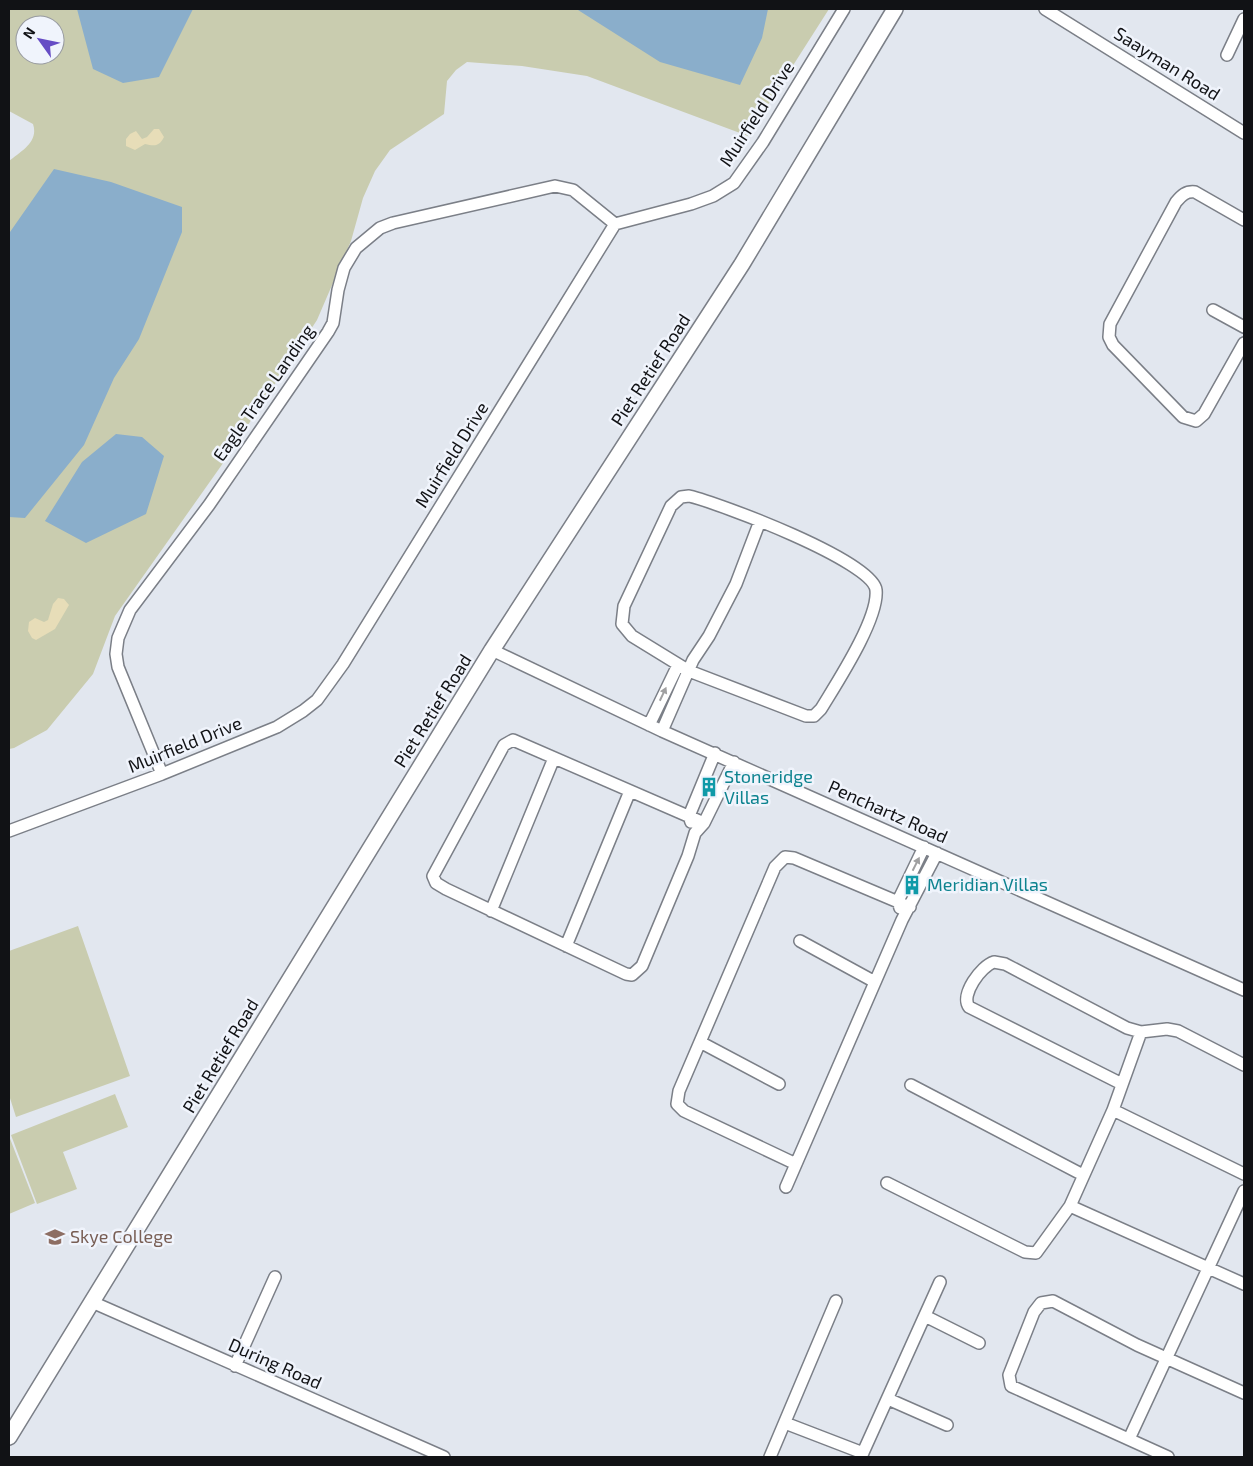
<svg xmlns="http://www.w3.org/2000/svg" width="1253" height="1466" font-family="'Exo 2',sans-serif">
<rect width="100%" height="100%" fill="#e2e7ef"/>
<path fill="#c9ccaf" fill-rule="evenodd" d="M 9,9 L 829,9 L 748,136 L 587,76 L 522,66 L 467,62 L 456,70 L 447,81 L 444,114 L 390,150 L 375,171 L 363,198 L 351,241 L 317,320 L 221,466 L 115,616 L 93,674 L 47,730 L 14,748 L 9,749 L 9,161 C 21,151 39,142 33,124 L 9,111 ZM 25,25 L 55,25 L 55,55 L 25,55 Z
M 78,926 L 130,1076 L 16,1117 L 9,1095 L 9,951 Z
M 115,1094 L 128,1127 L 63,1152 L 77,1189 L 37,1204 L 11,1135 Z
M 9,1136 L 35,1203 L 9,1214 Z"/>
<path fill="#e7ddb8" d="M 154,129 L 159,129 L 164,137 C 159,147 154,146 145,144 L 135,150 L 126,146 L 126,139 L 130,134 L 136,131 L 142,139 L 147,137 Z
M 58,598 L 64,599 L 69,605 L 55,629 L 36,640 L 32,638 L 28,631 L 29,622 L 35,618 L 44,622 L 48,620 L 53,604 Z"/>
<path fill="#8aaecb" d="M 77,9 L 193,9 L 159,77 L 123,83 L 93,69 Z
M 506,9 L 768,9 L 762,38 L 740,85 L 660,62 L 578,10 Z
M 54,169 L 111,182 L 182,207 L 182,232 L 139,339 L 114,378 L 84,445 L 25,518 L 9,517 L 10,232 Z
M 116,434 L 142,437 L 164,456 L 146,514 L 86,543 L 45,521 L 82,462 Z"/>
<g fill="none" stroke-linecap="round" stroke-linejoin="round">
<defs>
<path id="minor" d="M 1045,9 L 1244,133
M 1227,55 L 1244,19
M 1244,220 L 1195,192 C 1186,191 1182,195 1176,202 L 1110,324 L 1109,337 L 1113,345 L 1183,417 L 1196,421 L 1204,414 L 1244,343
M 1213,310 L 1244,327
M 689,496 C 719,503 873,561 876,590 C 879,619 836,684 821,709 L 814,716 L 806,716 L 689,671 L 632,636 L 622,624 L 624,606 L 671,506 L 681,497 Z
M 492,650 L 662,731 L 1244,990
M 649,725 L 678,665
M 662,731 L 693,660 L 709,636 L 736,584 L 760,521
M 162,774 L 118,667 L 116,654 L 118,638 L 130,610 L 209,505 L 328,332 L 333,323 L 338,290 L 344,268 L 356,248 L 380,228 L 393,223 L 555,186 L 573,190 L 615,224
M 691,822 L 689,816 L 715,753
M 704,823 L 513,740 L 504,745 L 433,876 L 436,883 L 446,889 L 626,974 L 632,975 L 642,966 L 688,856 L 695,833 L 704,823 L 734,762
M 9,831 L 162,774 L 277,727 L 303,711 L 317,700 L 343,664 L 615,224 L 691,204 L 713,196 L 734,183 L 763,142 L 844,9
M 900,908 L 898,901 L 924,847
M 491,911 L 554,758
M 800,941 L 875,982
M 566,946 L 630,791
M 700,1042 L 779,1084
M 1122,1084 L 969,1007 C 960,995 981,966 994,962 L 1005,964 L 1127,1028 L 1141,1032 L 1167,1029 L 1178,1031 L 1244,1065
M 911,1085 L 1083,1175
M 1113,1110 L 1244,1174
M 796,1164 L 684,1111 L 677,1104 L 679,1091 L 775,867 L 785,857 L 794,858 L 910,907
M 887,1183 L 1025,1252 L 1036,1253 L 1070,1206 L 1113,1110 L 1141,1032
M 786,1187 L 902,920 L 937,853
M 1070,1206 L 1244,1284
M 92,1302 L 444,1457
M 925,1316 L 979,1343
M 235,1366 L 275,1277
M 888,1399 L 947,1425
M 785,1423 L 863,1453
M 1129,1439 L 1244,1191
M 770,1457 L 836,1301
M 861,1457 L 940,1282
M 1168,1457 L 1011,1386 L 1009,1375 L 1034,1312 L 1041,1303 L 1053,1301 L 1137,1345 L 1244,1393"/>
<path id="tertiary" d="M 9,1437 L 492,650 L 742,264 L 895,9"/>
</defs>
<use href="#minor" stroke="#7b7f87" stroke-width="14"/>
<use href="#tertiary" stroke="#7b7f87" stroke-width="18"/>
<use href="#minor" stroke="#fff" stroke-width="11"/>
<use href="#tertiary" stroke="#fff" stroke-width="15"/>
</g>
<defs><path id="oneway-solid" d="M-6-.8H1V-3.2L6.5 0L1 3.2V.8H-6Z" transform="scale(1.25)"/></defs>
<g fill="#a0a0a1">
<use href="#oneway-solid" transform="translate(663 694) rotate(-65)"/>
<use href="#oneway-solid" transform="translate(916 864) rotate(-63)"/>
</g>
<defs>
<symbol id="building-bare" viewBox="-9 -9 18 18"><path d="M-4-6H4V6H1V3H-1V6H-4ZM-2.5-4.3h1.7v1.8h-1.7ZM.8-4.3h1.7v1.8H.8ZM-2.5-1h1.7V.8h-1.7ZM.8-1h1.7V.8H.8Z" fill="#0f9aa8" stroke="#f0f4fc" stroke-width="2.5" paint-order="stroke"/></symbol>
<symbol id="school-bare" viewBox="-9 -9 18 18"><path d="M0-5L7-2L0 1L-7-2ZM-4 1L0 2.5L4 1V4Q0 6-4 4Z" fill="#8d6e63" stroke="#f0f4fc" stroke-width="2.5" paint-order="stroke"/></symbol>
</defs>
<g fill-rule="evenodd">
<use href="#building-bare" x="695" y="773" width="28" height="28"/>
<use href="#building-bare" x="898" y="871" width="28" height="28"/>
<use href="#school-bare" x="41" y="1223" width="28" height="28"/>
</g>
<g text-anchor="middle" stroke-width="5" stroke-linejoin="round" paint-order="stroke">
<g font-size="18" fill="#111215" stroke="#f0f4fc">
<text transform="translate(1167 64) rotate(32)" y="6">Saayman Road</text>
<text transform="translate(757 114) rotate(-57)" y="6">Muirfield Drive</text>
<text transform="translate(651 370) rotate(-57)" y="6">Piet Retief Road</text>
<text transform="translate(264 393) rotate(-55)" y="6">Eagle Trace Landing</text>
<text transform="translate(452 455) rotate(-58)" y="6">Muirfield Drive</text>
<text transform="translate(433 711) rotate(-58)" y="6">Piet Retief Road</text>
<text transform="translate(185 745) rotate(-22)" y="6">Muirfield Drive</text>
<text transform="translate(888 812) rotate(24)" y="6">Penchartz Road</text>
<text transform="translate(221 1056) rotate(-59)" y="6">Piet Retief Road</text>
<text transform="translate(275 1364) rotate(24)" y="6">During Road</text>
</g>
<g font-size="18" fill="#0d838f" stroke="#f0f4fc" text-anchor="start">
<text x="724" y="783">Stoneridge<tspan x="724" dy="21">Villas</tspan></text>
<text x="927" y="891">Meridian Villas</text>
</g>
<g font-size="18" fill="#785e54" stroke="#f0f4fc" text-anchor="start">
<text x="70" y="1243">Skye College</text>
</g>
</g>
<rect width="1253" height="1466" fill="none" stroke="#111215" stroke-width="20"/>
<g transform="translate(40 40) rotate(303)"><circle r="24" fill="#f0f4fc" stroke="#979aa0"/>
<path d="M0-4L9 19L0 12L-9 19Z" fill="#664cc5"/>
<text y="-8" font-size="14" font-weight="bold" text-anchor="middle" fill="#111215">N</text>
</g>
</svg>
